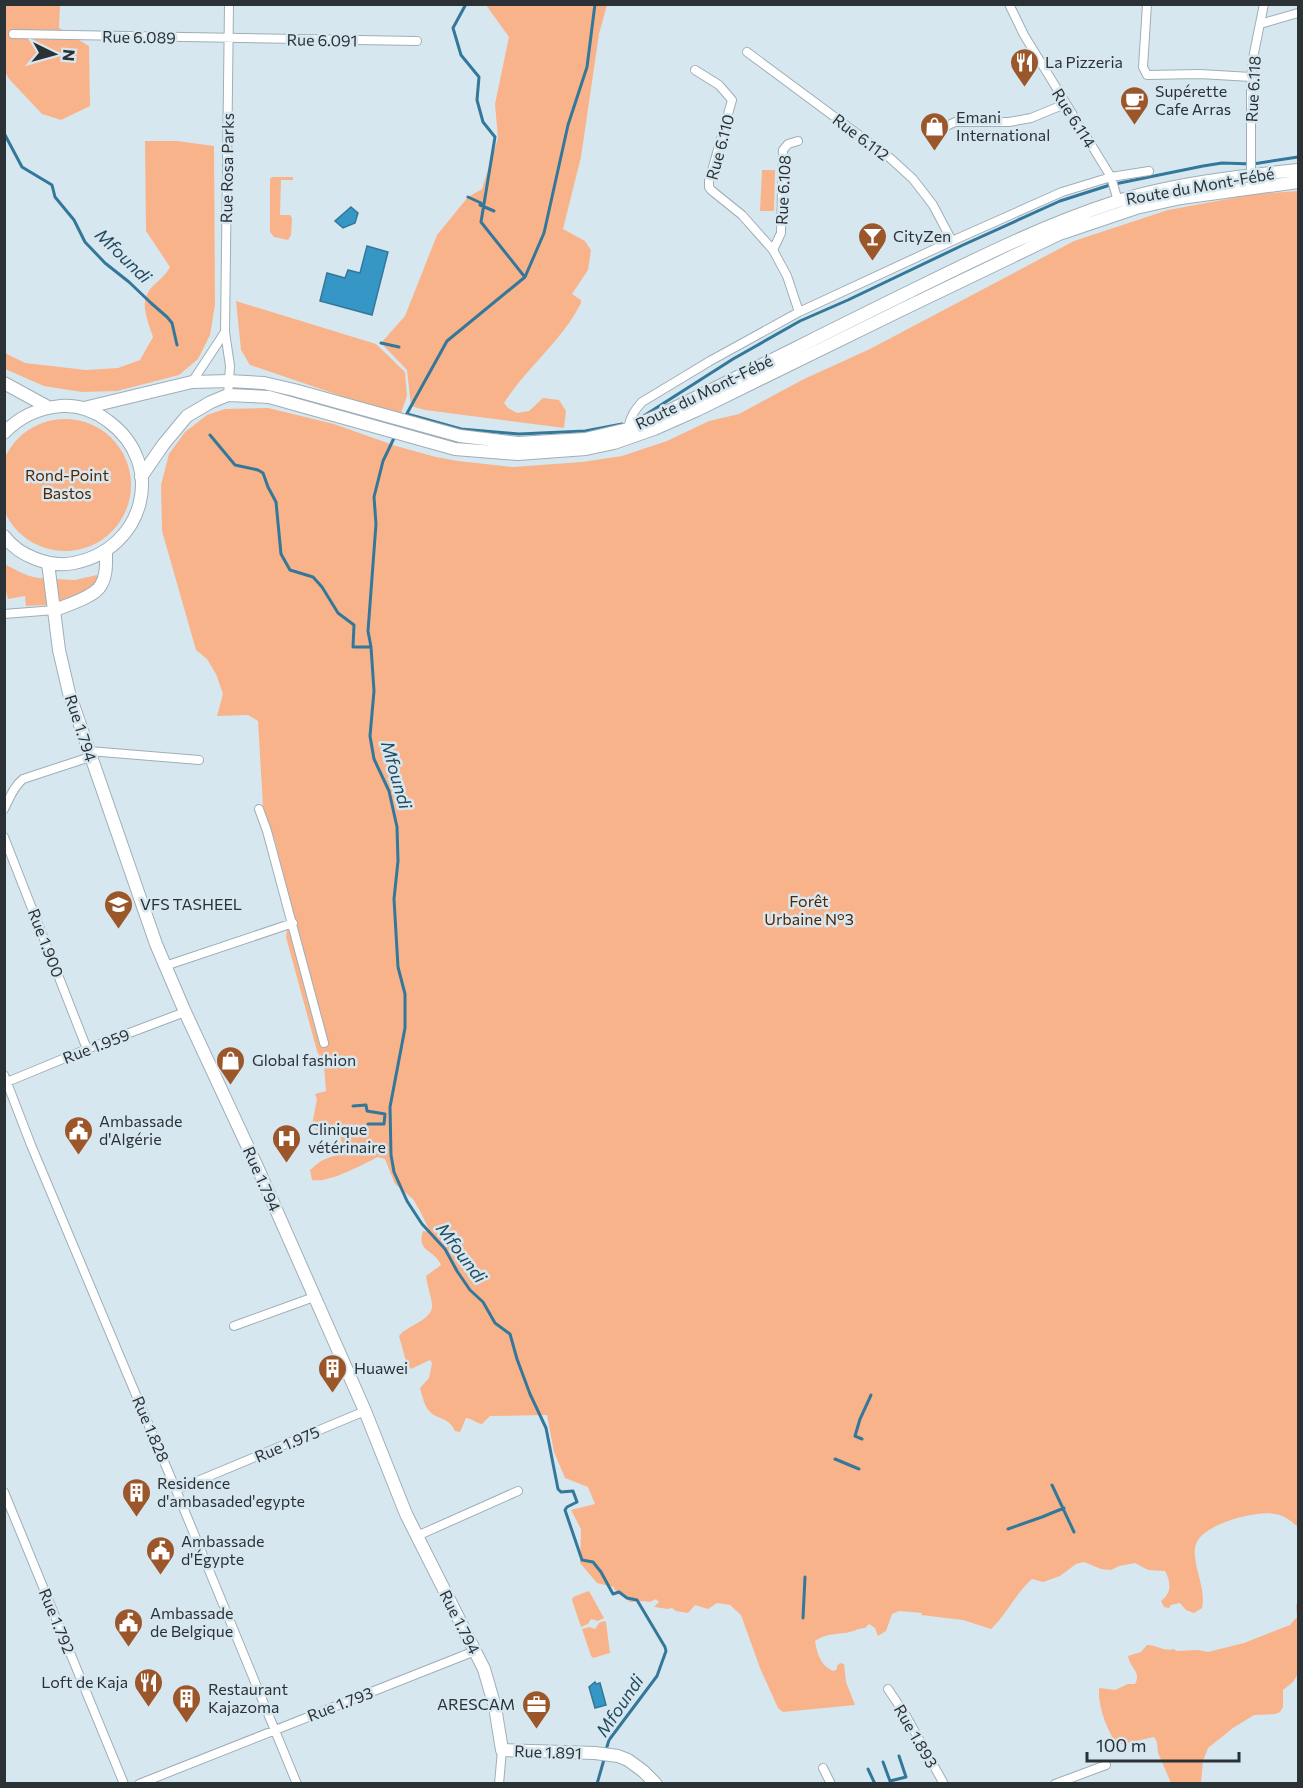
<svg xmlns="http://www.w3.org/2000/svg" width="1303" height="1788" font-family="Commissioner,sans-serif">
<rect width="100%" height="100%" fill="#d7e7f0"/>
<path fill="#f9b38a" d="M 4,5 L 60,5 L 59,28 L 89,46 L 90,106 L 61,120 L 42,114 L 9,79 L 5,72 Z
M 486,5 L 607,5 L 599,34 L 581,157 L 563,229 L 585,241 L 591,250 L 588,270 L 572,294 L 581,300 L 581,303 C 562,341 527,367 504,403 L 508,408 L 517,413 L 529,411 L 543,398 L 559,400 L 566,411 L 564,428 L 425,410 L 411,406 L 407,370 L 381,343 L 405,316 L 437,235 L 468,197 L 482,189 L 498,138 L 495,104 L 509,37 Z
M 145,141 L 177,141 L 214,146 L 215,305 L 210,335 L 198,359 L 179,375 L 117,391 L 82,392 L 44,386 L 5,369 L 5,353 L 25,363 L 86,370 L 118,368 L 140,360 L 153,337 C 147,318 138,301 153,286 C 159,280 166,275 170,267 L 146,231 Z
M 762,170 L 775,170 L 774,211 L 760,211 Z
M 272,177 L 293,177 L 293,180 L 281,180 L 280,215 L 290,215 L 292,218 L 291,235 L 288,240 L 274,237 L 270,232 L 270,179 Z
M 1298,191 L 1298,1527 C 1291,1521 1284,1515 1275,1514 C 1256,1510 1203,1524 1196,1544 C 1190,1560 1207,1588 1202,1608 L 1194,1613 L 1186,1610 L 1180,1603 L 1171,1605 L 1169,1608 L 1164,1607 L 1161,1601 C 1172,1593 1171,1582 1165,1571 L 1148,1570 L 1135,1563 L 1119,1566 L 1111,1570 L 1101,1569 L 1084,1562 L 1076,1564 L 1060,1576 L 1043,1582 L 1032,1579 C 1015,1594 1007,1614 991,1629 L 963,1620 L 921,1615 L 922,1613 L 899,1611 L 892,1614 L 886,1631 L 878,1636 L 875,1628 L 869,1624 L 865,1628 C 858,1628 853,1632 845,1633 C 834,1634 825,1634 815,1641 C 817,1653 821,1667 834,1671 L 837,1669 L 837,1666 L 840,1663 L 844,1664 L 846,1682 L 855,1705 L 783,1712 L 778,1708 L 760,1668 L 741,1615 L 730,1605 L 717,1603 L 708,1609 L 695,1605 L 688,1613 L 676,1611 L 672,1608 L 668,1609 L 654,1607 L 659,1602 L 656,1599 L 650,1602 L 644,1601 L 630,1602 L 614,1589 L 614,1587 L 597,1583 L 580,1563 L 581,1529 L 571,1510 L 595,1504 L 588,1487 L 565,1478 L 554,1452 L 547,1415 L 490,1416 L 482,1424 C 476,1423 473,1419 466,1418 L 460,1432 L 455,1431 C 448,1416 437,1420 429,1411 C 424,1405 422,1395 420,1388 L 429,1378 L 432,1363 L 430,1360 L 411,1369 L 407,1365 L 399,1336 C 407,1325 434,1320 432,1304 C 431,1295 427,1286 426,1276 L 441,1265 C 434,1249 416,1252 423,1231 L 430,1232 L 421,1213 L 413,1199 L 395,1184 L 385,1159 L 378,1157 C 361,1165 330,1183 312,1180 L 310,1170 C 316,1165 321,1160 328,1158 C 335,1155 338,1156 344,1152 L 339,1131 L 333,1128 L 316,1130 L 312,1125 L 317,1099 L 315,1094 L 326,1091 L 324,1066 L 317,1051 L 286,937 L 289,913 L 276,844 L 263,806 L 258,721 L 248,715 L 217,716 L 223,694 L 216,674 L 207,659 L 196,650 L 162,531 L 161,485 L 169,454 L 185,432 L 207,415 L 225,409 L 268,408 L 334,424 L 396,446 L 436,457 L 458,461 L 513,467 L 582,462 L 622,456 L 667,441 L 709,421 L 739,414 L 804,379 L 870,349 L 1074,241 L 1168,210 L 1255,194 Z
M 236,301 L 376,344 L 405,372 L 407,396 L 400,416 L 250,365 L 241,350 Z
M-1 485a66 66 0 1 1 132 0a66 66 0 1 1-132 0Z
M 4,564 C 17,570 32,580 46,578 L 46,605 L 26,606 L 25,596 L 8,599 L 5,588 Z
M 97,575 L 97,582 C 90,589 71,599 61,602 L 57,601 L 53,579 L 75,580 Z
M 589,1591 L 604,1618 L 598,1621 L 591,1619 L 588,1624 L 581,1627 L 572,1600 L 573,1597 Z
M 1298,1603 L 1298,1674 L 1293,1682 L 1283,1690 L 1283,1707 L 1280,1712 L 1275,1714 L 1254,1715 L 1233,1728 L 1208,1748 L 1203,1761 L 1201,1783 L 1171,1783 L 1158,1753 L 1157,1742 L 1154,1737 L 1117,1745 C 1107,1729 1098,1708 1099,1689 L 1100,1688 L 1115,1690 L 1128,1684 L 1135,1684 C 1142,1672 1129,1667 1128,1656 L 1141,1652 L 1147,1645 C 1157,1645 1164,1652 1174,1649 L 1176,1651 L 1198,1650 L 1208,1652 L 1244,1643 L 1290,1625 L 1297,1617 L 1296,1605 Z
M 604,1621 L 606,1622 L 610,1653 L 593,1658 L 591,1656 L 582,1629 L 589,1627 L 595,1629 L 599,1623 Z"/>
<path fill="#3696c5" stroke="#33789a" stroke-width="1.5" d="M 351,207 L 358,213 L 355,223 L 343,228 L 335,221 Z
M 367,246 L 388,252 L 372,315 L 320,301 L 327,273 L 345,278 L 348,270 L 360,273 Z
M 595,1682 L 596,1684 L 600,1683 L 606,1705 L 595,1708 L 589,1687 Z"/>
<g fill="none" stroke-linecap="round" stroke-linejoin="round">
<path stroke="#33789a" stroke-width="3" d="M 466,4 L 453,28 L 461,55 L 479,77 L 477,100 L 483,122 L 495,137 L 481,222 L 524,276
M 4,133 L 22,167 L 52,185 L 55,197 L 74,220 L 85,242 L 105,263 L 129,282 L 151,303 L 167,317 L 172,323 L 177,345
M 468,197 L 481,203 L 480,205 L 494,211
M 381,343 L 399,347
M 407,414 L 461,429 L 519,434 L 585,431 L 622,424
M 405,417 L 447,341 L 525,277 L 544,233 L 568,125 L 587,67 L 595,4
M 642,417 L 733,359 L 800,321 L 848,300 L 963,245 L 1060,201 L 1110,185 L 1203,166 L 1222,163 L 1253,164 L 1298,157
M 210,435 L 235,465 L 258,470 L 263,473 L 268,487 L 276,502 L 281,554 L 290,570 L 313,577 L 322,587 L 338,613 L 354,625 L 353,647 L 371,647
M 395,436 L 383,461 L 374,497 L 376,524 L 368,631 L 371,647 L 374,691 L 370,736 L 374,759 L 389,791 L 397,827 L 398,861 L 394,899 L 398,967 L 405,994 L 405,1028 L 390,1107 L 391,1155 L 394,1172 L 407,1201 L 422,1224 L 445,1249 L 457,1271 L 470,1290 L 483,1302 L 495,1323 L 510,1334 L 517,1359 L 530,1394 L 546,1428 L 558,1489 L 561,1492 L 573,1491 L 577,1502 L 567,1507 L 565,1510 L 582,1560 L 593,1562 L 601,1572 L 613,1594 L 619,1592 L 627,1598 L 637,1600 L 665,1647 L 666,1651 L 657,1676 L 609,1740 L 606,1750
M 353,1106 L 366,1105 L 367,1111 L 385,1114 L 384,1124 L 368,1124
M 862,1439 L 855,1436 L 860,1419 L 871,1395
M 835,1459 L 859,1469
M 1052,1485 L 1074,1532
M 1008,1529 L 1042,1517 L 1064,1508
M 803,1618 L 805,1577
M 883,1762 L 890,1781 L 906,1777 L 899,1756
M 868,1769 L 875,1784
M 597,1784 L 605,1756"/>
<defs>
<path id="street" d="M 1009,4 L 1024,35 L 1111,177 L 1118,201
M 1147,4 L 1143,67 L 1147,75 L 1200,74 L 1251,77
M 1260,24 L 1298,13
M 13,34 L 417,41
M 747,52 L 890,158 L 913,179 L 933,205 L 952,241
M 695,70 L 719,85 L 732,100 L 709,181 L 709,187 L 711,190 L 742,215 L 773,250
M 932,133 L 955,122 L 1009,122 L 1031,118 L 1065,104
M 798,141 L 788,144 L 783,150 L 781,233 L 773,250 L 787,276 L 799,312
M 1251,175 L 1251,77 L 1254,53 L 1264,4
M 192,382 L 225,332
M 228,395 L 230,366 L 225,332 L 229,4
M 628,429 C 630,417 634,411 642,402 L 710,361 L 799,312 L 952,241 L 1062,192 L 1111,177 L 1149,171
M 4,614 L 55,610
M 89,751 L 199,760
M 4,809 C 10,798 13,787 23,779 L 90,757
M 259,809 L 267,831 L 324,1043
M 4,837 L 87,1049
M 165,966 L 293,923
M 4,1075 L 31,1145 L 176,1490 L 297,1784
M 7,1082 L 87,1049 L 185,1012
M 234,1326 L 314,1297
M 176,1490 L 365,1411
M 4,1492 L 124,1784
M 417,1536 L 518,1491
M 888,1689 L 906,1716 L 944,1784
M 823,1768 L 831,1784
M 139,1784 L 475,1651
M 499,1784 L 502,1750
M 1055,1784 L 1106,1765"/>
<path id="secondary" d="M 4,383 L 48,407
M 84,408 L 192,382 L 229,381 L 264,383 L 294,390 L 460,436 L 518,443 L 585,439 L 628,429 L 658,416 C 743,375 827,332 911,291 C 978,258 1044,225 1115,202 C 1171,184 1240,176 1298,170
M 4,433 C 20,416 38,408 61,406 C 78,405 95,411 108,421 C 167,464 145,549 74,563 C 50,568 19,556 4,536
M 141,477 L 163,445 L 187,416 L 211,402 L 228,395 L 269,397 L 455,449 L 518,454 L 586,449 L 614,443 L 654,429 L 697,410 L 901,310 L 1059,234 L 1136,208 L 1181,198 L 1298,182
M 48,563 L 59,650 L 69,693 L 156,944 L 185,1012 L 259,1171 L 365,1411 L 406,1514 L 484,1669 L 495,1707 L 502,1750 L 595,1753 L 618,1756 L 628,1760 L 643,1771 L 656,1784
M 55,610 C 67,605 95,597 101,585 C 107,575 106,563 106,552"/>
</defs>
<use href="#street" stroke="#9faeb7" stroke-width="10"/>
<use href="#secondary" stroke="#9faeb7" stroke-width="14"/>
<use href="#street" stroke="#fff" stroke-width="8"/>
<use href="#secondary" stroke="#fff" stroke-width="12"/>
</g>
<defs>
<symbol id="restaurant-pin" viewBox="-11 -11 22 30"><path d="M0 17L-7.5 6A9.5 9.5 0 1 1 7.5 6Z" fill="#9b5629" stroke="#d7e7f0"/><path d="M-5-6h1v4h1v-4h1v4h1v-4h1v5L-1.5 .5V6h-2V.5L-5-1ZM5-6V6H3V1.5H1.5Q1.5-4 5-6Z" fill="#fff"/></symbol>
<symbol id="cafe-pin" viewBox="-11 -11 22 30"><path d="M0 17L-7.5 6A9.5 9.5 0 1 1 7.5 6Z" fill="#9b5629" stroke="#d7e7f0"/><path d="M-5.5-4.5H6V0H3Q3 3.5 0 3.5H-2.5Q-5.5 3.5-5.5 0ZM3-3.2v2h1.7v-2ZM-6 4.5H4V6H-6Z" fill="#fff"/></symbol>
<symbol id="shop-pin" viewBox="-11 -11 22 30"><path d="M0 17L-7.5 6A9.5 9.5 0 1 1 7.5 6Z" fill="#9b5629" stroke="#d7e7f0"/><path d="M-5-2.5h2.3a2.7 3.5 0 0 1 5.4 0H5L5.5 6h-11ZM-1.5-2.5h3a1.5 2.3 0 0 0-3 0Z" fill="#fff"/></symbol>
<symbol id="bar-pin" viewBox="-11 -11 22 30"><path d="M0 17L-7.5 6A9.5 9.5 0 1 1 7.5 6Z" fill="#9b5629" stroke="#d7e7f0"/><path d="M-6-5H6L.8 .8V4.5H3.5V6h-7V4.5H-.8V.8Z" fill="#fff"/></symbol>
<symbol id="school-pin" viewBox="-11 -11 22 30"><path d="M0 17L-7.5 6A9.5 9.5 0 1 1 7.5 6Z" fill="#9b5629" stroke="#d7e7f0"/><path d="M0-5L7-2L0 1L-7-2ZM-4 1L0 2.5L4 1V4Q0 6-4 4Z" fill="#fff"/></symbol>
<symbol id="civic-pin" viewBox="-11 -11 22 30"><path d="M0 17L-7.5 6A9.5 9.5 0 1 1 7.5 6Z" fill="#9b5629" stroke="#d7e7f0"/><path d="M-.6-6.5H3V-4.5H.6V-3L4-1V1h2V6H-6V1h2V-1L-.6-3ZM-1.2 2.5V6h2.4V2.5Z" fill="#fff"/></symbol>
<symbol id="hospital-pin" viewBox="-11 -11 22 30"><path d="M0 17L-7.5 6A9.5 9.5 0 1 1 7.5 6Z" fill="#9b5629" stroke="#d7e7f0"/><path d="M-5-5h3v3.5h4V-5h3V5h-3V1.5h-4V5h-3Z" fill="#fff"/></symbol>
<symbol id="building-pin" viewBox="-11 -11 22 30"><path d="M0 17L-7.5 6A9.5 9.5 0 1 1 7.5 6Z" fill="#9b5629" stroke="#d7e7f0"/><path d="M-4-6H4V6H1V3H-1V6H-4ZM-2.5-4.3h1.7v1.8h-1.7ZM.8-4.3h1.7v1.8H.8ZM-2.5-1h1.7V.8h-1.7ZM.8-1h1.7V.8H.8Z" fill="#fff"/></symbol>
<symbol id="office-pin" viewBox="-11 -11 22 30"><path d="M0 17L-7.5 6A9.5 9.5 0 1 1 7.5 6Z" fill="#9b5629" stroke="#d7e7f0"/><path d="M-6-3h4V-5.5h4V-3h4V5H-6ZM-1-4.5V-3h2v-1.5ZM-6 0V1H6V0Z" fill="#fff"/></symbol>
</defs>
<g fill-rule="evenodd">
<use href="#restaurant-pin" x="1008" y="46" width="33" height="45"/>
<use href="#cafe-pin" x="1118" y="84" width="33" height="45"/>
<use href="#shop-pin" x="918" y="110" width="33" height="45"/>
<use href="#bar-pin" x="856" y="220" width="33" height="45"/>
<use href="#school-pin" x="102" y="888" width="33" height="45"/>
<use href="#shop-pin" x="214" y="1044" width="33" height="45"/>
<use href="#civic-pin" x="62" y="1114" width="33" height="45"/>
<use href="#hospital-pin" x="270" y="1122" width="33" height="45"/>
<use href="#building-pin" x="316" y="1352" width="33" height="45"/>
<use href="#building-pin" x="120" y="1476" width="33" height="45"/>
<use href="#civic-pin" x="144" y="1534" width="33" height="45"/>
<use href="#civic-pin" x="112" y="1606" width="33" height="45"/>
<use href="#restaurant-pin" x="132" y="1666" width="33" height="45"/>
<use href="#building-pin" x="170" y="1682" width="33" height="45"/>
<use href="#office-pin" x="520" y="1688" width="33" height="45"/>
</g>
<g text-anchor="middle" stroke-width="5" stroke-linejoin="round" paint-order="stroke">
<g font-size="16" fill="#2b3235" stroke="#d7e7f0">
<text transform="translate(139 37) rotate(1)" y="6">Rue 6.089</text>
<text transform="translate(322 40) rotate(1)" y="6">Rue 6.091</text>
<text transform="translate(1253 89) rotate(-87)" y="6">Rue 6.118</text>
<text transform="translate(1074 118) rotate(58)" y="6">Rue 6.114</text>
<text transform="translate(861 137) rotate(37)" y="6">Rue 6.112</text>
<text transform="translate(720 147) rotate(-75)" y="6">Rue 6.110</text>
<text transform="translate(227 168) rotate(-89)" y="6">Rue Rosa Parks</text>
<text transform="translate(1200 186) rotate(-10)" y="6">Route du Mont-Fébé</text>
<text transform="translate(783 190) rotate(-87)" y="6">Rue 6.108</text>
<text transform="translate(704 392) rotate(-26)" y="6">Route du Mont-Fébé</text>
<text transform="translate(81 728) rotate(72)" y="6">Rue 1.794</text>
<text transform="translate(46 943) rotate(69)" y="6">Rue 1.900</text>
<text transform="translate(96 1046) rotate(-21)" y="6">Rue 1.959</text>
<text transform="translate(262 1179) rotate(66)" y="6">Rue 1.794</text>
<text transform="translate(151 1429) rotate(67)" y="6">Rue 1.828</text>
<text transform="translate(287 1444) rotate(-23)" y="6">Rue 1.975</text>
<text transform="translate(57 1621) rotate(68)" y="6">Rue 1.792</text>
<text transform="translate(460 1622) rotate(63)" y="6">Rue 1.794</text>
<text transform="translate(340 1704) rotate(-21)" y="6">Rue 1.793</text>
<text transform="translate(916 1736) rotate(60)" y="6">Rue 1.893</text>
<text transform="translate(548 1752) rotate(2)" y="6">Rue 1.891</text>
</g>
<g font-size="16" fill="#2b3235" stroke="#d7e7f0" text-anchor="start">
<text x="1045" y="68">La Pizzeria</text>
<text x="1155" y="97">Supérette<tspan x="1155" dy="18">Cafe Arras</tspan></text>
<text x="956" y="123">Emani<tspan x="956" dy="18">International</tspan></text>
<text x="893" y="242">CityZen</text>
<text x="140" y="910">VFS TASHEEL</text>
<text x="252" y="1066">Global fashion</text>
<text x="99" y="1127">Ambassade<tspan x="99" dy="18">d'Algérie</tspan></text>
<text x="308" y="1135">Clinique<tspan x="308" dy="18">vétérinaire</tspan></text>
<text x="354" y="1374">Huawei</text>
<text x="157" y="1489">Residence<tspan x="157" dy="18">d'ambasaded'egypte</tspan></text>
<text x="181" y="1547">Ambassade<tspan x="181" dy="18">d'Égypte</tspan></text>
<text x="150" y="1619">Ambassade<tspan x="150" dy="18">de Belgique</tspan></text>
<text x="128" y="1688" text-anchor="end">Loft de Kaja</text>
<text x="208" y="1695">Restaurant<tspan x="208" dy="18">Kajazoma</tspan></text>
<text x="515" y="1710" text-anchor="end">ARESCAM</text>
</g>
<g font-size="16" fill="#552500" stroke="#d7e7f0">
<text x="67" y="481">Rond-Point<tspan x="67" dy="18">Bastos</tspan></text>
<text x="809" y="907">Forêt<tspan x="809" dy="18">Urbaine N°3</tspan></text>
</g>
<g font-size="18" font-style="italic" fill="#244c60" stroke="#d7e7f0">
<text transform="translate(123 256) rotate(44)" y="6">Mfoundi</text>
<text transform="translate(396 775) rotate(74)" y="6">Mfoundi</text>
<text transform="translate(461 1253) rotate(53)" y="6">Mfoundi</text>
<text transform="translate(620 1706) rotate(-56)" y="6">Mfoundi</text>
</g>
</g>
<rect width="1303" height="1788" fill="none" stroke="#2b3235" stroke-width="12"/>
<g transform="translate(54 54) rotate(95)" stroke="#d7e7f0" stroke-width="4.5" paint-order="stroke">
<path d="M0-4.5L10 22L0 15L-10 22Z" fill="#2b3235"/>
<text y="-9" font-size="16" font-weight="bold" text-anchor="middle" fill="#2b3235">N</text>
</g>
<path d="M1087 1752v9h152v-9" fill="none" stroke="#2b3235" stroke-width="3"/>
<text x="1096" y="1752" font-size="18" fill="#2b3235" stroke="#d7e7f0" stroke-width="4.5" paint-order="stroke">100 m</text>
</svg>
